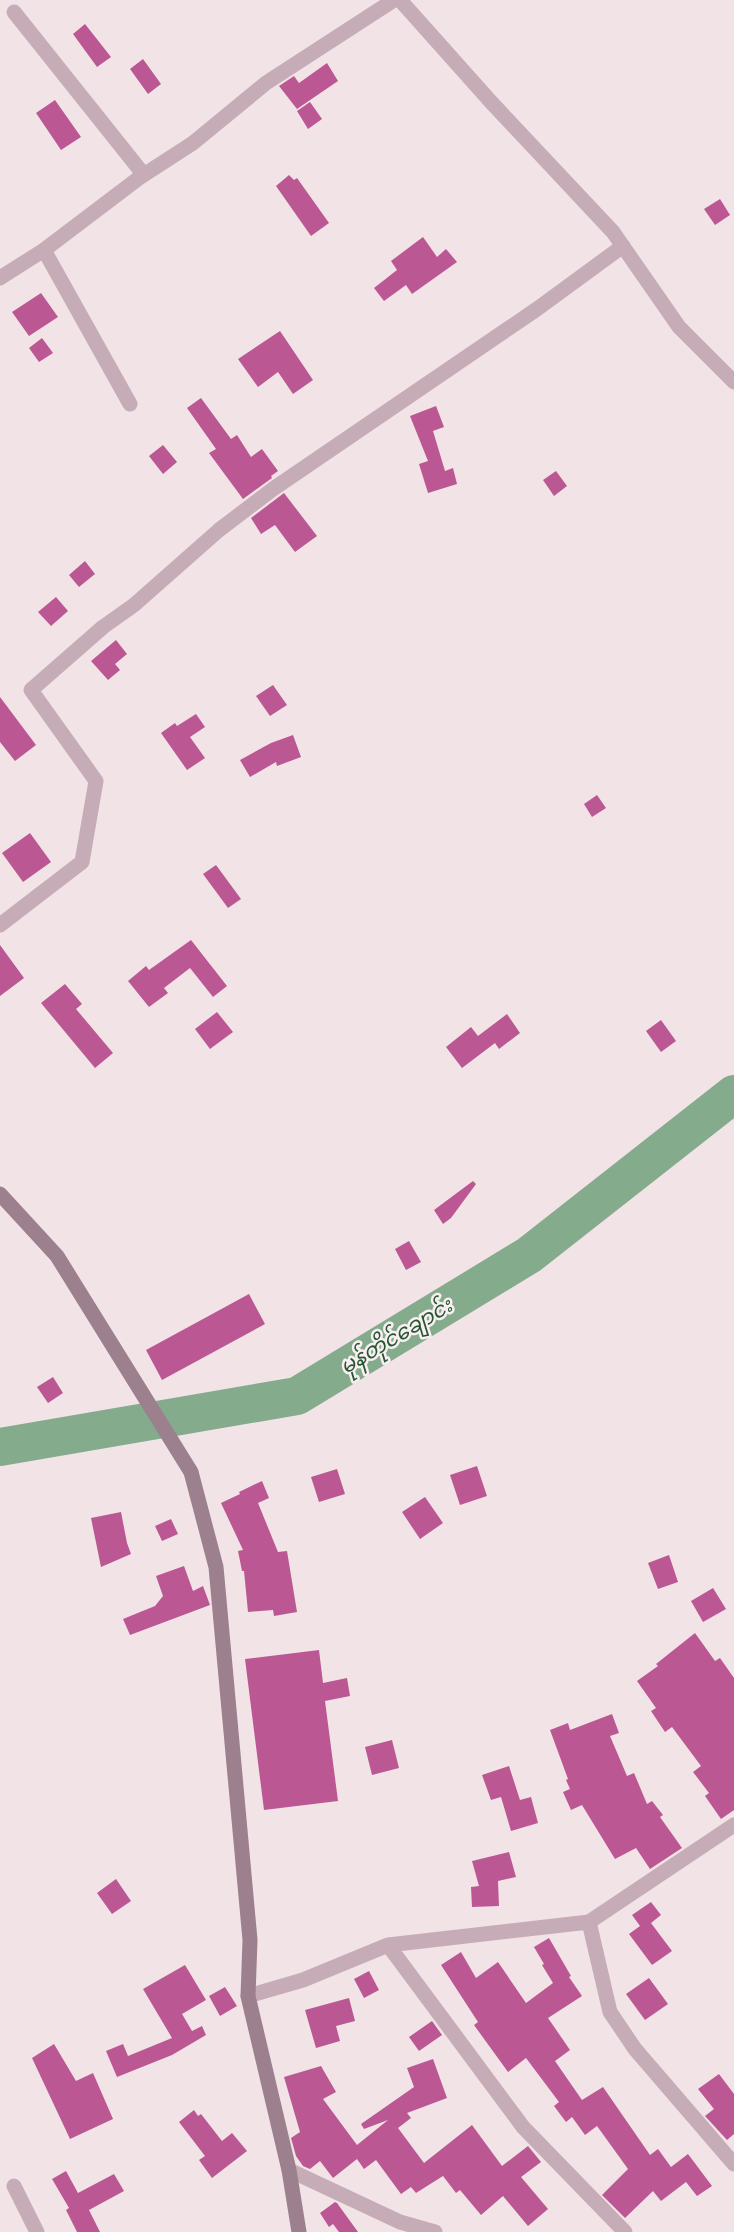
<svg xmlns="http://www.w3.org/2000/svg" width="734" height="2232" font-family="Karla,'Noto Sans Myanmar',sans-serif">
<rect width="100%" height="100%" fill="#f2e3e7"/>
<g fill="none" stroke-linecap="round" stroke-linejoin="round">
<path stroke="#84ac8c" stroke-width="38" d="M 0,1447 L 297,1396 L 529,1255 L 734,1094"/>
</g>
<path fill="#bb5894" d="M 85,24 L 111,57 L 97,67 L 73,34 Z
M 143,59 L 161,84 L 148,94 L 130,69 Z
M 327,63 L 338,81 L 297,109 L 279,86 L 294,76 L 299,83 Z
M 55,100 L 81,137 L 61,150 L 36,113 Z
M 310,102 L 322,119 L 308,129 L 297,111 Z
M 289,175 L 294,180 L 297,178 L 329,223 L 311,236 L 276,186 Z
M 720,199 L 730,215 L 715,225 L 704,209 Z
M 423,237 L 437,257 L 446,249 L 457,262 L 412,294 L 406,285 L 384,301 L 374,288 L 397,270 L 391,261 Z
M 41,293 L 58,317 L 29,336 L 12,312 Z
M 280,331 L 313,380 L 293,394 L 278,372 L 258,387 L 238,359 Z
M 42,338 L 53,353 L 39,362 L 29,348 Z
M 201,398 L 231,439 L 237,435 L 251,457 L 262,449 L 278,471 L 271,476 L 272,478 L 243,499 L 209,453 L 216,449 L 187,408 Z
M 436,406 L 444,427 L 433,431 L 445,471 L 453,468 L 457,484 L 428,493 L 419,464 L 428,461 L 410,416 Z
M 163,445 L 177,462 L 163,474 L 149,456 Z
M 556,471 L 567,486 L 554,496 L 543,480 Z
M 284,493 L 317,536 L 295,552 L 275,525 L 261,534 L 251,518 Z
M 85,561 L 95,574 L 79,587 L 69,575 Z
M 56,597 L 68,611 L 51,626 L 38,612 Z
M 116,640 L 127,654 L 115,664 L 120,670 L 108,680 L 91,661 Z
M 273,685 L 287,705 L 270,716 L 256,696 Z
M 0,697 L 36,745 L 15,761 L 0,742 Z
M 196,714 L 205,727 L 190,737 L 205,758 L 187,770 L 161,733 L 175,723 L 177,726 Z
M 293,735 L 301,757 L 277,766 L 276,762 L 250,777 L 240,760 L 271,743 Z
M 597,795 L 606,808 L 592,817 L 584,804 Z
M 30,833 L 51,862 L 23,882 L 2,853 Z
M 216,865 L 241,899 L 228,908 L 203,874 Z
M 191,940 L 227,986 L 213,997 L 190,968 L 164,988 L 168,993 L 149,1007 L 128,981 L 146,966 L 149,970 Z
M 0,945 L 24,978 L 0,996 Z
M 65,984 L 82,1004 L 76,1009 L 113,1053 L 95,1068 L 41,1003 Z
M 217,1012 L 233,1032 L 210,1049 L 195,1029 Z
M 507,1014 L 520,1033 L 499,1049 L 495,1043 L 462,1068 L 446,1047 L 471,1027 L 478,1036 Z
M 661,1020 L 676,1041 L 661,1052 L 646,1031 Z
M 473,1181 L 476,1184 L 451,1218 L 443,1224 L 434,1210 Z
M 409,1241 L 421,1262 L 406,1270 L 395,1249 Z
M 249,1294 L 265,1324 L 162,1380 L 146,1350 Z
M 53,1377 L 63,1393 L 48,1403 L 37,1387 Z
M 477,1466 L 487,1496 L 460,1505 L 450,1475 Z
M 337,1469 L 345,1494 L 319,1502 L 311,1477 Z
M 262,1481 L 269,1498 L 258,1503 L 278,1552 L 287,1551 L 297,1612 L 274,1616 L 273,1610 L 248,1612 L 244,1571 L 242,1571 L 238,1551 L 243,1550 L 221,1503 L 240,1494 L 239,1492 Z
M 425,1497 L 443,1523 L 420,1539 L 402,1512 Z
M 121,1512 L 127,1543 L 131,1554 L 101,1567 L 91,1518 Z
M 171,1519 L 178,1534 L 162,1541 L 155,1526 Z
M 669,1555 L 678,1582 L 658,1589 L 648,1563 Z
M 184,1566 L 193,1591 L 203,1586 L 210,1605 L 130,1635 L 123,1619 L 155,1606 L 163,1596 L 156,1576 Z
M 713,1588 L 726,1609 L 703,1622 L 691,1601 Z
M 695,1633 L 715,1661 L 720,1658 L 734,1678 L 734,1810 L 721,1819 L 705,1796 L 709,1793 L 693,1772 L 701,1766 L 672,1727 L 665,1732 L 651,1711 L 656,1708 L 637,1681 L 658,1666 L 656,1664 Z
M 319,1650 L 323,1683 L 347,1678 L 350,1696 L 325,1701 L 338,1801 L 264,1810 L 245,1659 Z
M 612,1714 L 619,1733 L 610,1736 L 627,1776 L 634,1773 L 647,1804 L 652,1801 L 663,1815 L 660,1817 L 682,1848 L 650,1869 L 636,1848 L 615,1859 L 582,1805 L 571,1810 L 563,1792 L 570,1789 L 566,1780 L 568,1779 L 550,1730 L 568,1723 L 570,1730 Z
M 392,1740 L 399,1768 L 372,1775 L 365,1747 Z
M 509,1766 L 520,1800 L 531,1797 L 538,1823 L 511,1831 L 501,1797 L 491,1800 L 482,1775 Z
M 509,1852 L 516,1877 L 498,1881 L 499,1906 L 472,1907 L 471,1887 L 479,1886 L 472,1861 Z
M 116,1879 L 131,1901 L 112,1914 L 97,1893 Z
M 651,1902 L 661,1915 L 651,1923 L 672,1951 L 652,1965 L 629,1934 L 640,1926 L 632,1915 Z
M 549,1938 L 571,1976 L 569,1977 L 582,1996 L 548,2018 L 570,2050 L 555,2061 L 582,2100 L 603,2087 L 650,2155 L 658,2149 L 671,2167 L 688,2154 L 712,2186 L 697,2196 L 686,2182 L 661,2201 L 653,2191 L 625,2218 L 602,2195 L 628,2169 L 597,2126 L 585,2135 L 572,2117 L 566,2122 L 554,2106 L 559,2102 L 526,2058 L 508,2072 L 474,2025 L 478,2022 L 441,1965 L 461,1952 L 476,1978 L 498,1962 L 526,2003 L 553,1983 L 542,1965 L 544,1964 L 534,1947 Z
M 185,1965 L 206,2000 L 182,2014 L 192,2031 L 202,2026 L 206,2035 L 172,2055 L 117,2077 L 106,2051 L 123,2044 L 128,2056 L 172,2038 L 143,1989 Z
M 369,1971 L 379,1990 L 364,1998 L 354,1979 Z
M 649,1978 L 668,2004 L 645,2020 L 626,1994 Z
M 225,1987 L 237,2006 L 220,2016 L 209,1996 Z
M 349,1998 L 355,2021 L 336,2026 L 340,2041 L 316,2048 L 305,2010 Z
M 432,2021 L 442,2035 L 419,2051 L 409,2037 Z
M 54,2044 L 76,2081 L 93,2073 L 113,2119 L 70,2139 L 32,2058 Z
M 433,2059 L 447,2098 L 407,2113 L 411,2118 L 398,2128 L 424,2163 L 472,2125 L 502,2166 L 528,2146 L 541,2162 L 521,2177 L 548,2209 L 528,2226 L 503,2196 L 481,2215 L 460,2190 L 456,2193 L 443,2176 L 416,2193 L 411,2187 L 401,2194 L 376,2160 L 364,2169 L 357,2159 L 333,2178 L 320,2161 L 310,2169 L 303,2166 L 296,2156 L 291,2138 L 300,2132 L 284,2077 L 321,2066 L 336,2092 L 323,2099 L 357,2145 L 388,2120 L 364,2129 L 361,2124 L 414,2087 L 407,2068 Z
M 719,2074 L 734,2094 L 734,2134 L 727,2140 L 705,2116 L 714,2109 L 698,2089 Z
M 194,2110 L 198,2116 L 201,2114 L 222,2141 L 232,2133 L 247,2151 L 212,2178 L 199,2160 L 205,2156 L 179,2122 Z
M 66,2171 L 78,2193 L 114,2174 L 124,2191 L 89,2210 L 100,2232 L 77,2232 L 66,2210 L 69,2208 L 52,2179 Z
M 335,2202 L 337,2203 L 358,2232 L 339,2232 L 333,2224 L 329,2227 L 320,2213 Z"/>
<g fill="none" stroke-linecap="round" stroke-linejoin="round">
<path stroke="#c6acb6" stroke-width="15" d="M 400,0 L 491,102 L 613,232 L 679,327 L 734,382
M 14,12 L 144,175
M 44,250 L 130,404
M 0,278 L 44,250 L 139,178 L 193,143 L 266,83 L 394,0
M 0,925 L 82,862 L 96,781 L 31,690 L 103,627 L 134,605 L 219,530 L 273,489 L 537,309 L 623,246
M 734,1825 L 589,1922 L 610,2012 L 635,2049 L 734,2164
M 388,1945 L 523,2127 L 625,2232
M 248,1996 L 303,1980 L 388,1945 L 589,1922
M 289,2170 L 400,2222 L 435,2232
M 14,2186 L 37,2232"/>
<path stroke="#9d808e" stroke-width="15" d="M 0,1194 L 57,1256 L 191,1472 L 216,1567 L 250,1940 L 248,1996 L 289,2170 L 299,2232"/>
</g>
<g text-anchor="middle" stroke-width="5" stroke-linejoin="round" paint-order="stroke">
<g font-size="21" font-style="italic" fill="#255730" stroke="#f9eff2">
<text transform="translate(396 1336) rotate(-31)" y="7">မုန်တိုင်ချောင်း</text>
</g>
</g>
</svg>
